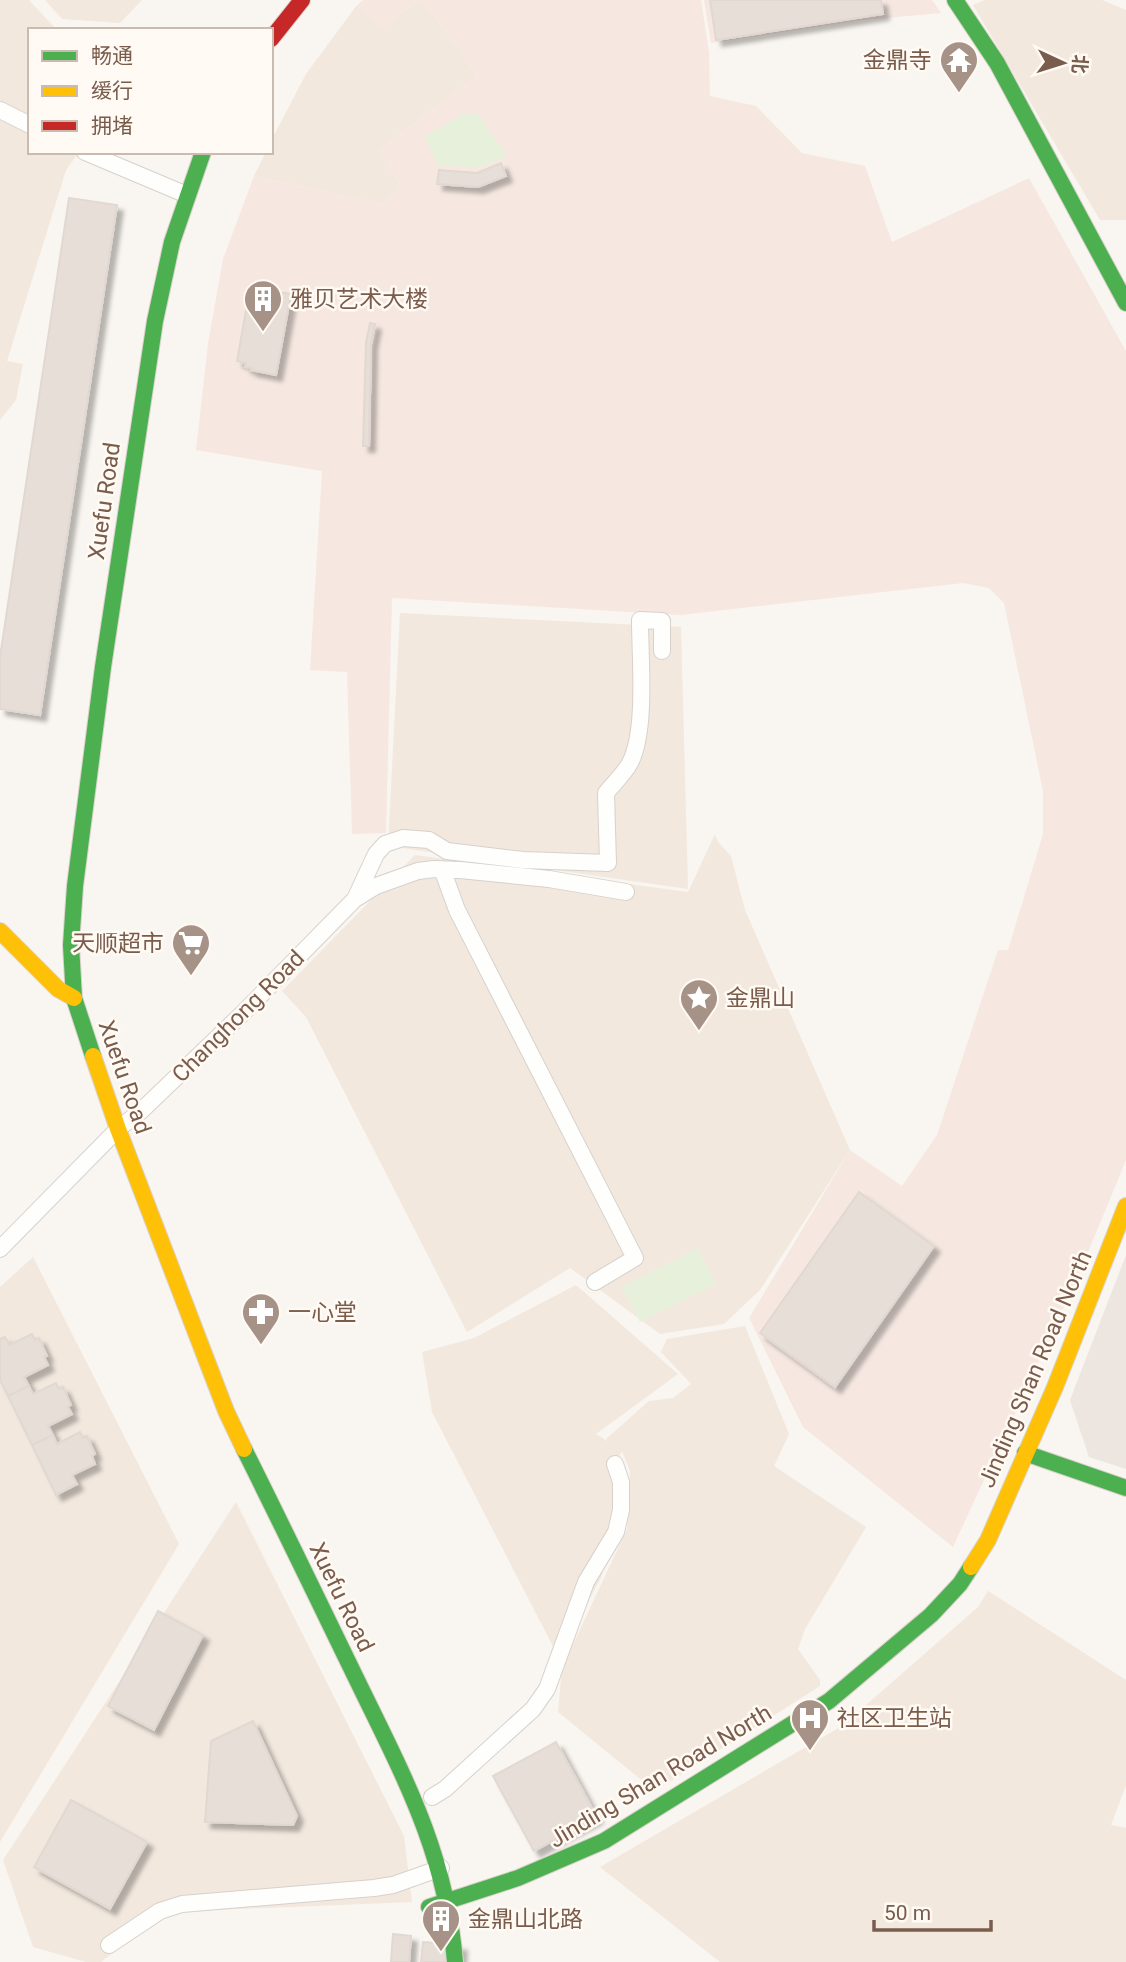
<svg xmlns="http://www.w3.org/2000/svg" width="1126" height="1962" font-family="Roboto,'Noto Sans SC',sans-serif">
<defs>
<filter id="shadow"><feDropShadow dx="6" dy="6" stdDeviation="2" flood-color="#0004"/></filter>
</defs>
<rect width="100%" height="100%" fill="#f9f5f0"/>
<path fill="#f2e8de" d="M 0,0 L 29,0 L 55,28 L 90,30 L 30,30 L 30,152 L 79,152 L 66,170 L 7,361 L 23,364 L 16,400 L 0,420 Z
M 45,0 L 142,0 L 120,23 L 62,19 Z
M 419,0 L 422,0 L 478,76 L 379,150 L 400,184 L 382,204 L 254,176 L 266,152 L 271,152 L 271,141 L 306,74 L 357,5 L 381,28 Z
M 985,0 L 1102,0 L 1126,10 L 1126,220 L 1100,220 L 973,5 Z
M 400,613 L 681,627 L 688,889 L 388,846 Z
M 715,834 L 718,842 L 731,856 L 745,910 L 850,1150 L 760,1290 L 724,1324 L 660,1334 L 570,1268 L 467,1332 L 306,1017 L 282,991 L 415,855 L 688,892 Z
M 33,1257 L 179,1544 L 0,1842 L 0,1287 Z
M 576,1285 L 678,1374 L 596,1434 L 609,1442 L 606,1439 L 649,1401 L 673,1398 L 691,1384 L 661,1352 L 667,1339 L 745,1326 L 789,1434 L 774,1466 L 866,1527 L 805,1629 L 798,1649 L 820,1680 L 820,1686 L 655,1791 L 558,1712 L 562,1668 L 627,1529 L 630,1471 L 622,1451 L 615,1464 L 627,1483 L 601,1578 L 558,1656 L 432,1412 L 422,1352 L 474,1338 Z
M 236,1502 L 404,1836 L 412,1902 L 165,1912 L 101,1962 L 86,1962 L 33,1947 L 3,1860 Z
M 988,1591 L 1126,1680 L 1126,1785 L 1111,1825 L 1126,1828 L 1126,1962 L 720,1962 L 600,1867 L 842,1726 L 978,1607 Z"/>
<path fill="#f6e8e1" d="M 363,0 L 419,0 L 381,28 L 357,5 Z
M 422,0 L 701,0 L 709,52 L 710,96 L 756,106 L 802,153 L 865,166 L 892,242 L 1029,178 L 1126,351 L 1126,1160 L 1079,1274 L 953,1547 L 803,1427 L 749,1318 L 850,1150 L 902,1186 L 937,1135 L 998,950 L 1008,950 L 1043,834 L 1043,791 L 1004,603 L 989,588 L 963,583 L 680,615 L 392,598 L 386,833 L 352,834 L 347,672 L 310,670 L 322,471 L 196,450 L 208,343 L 223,259 L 254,176 L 382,204 L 400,184 L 379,150 L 478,76 Z
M 704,0 L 932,0 L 941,13 L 863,20 L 711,43 Z"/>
<path fill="#ede5e0" d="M 1126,1255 L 1126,1469 L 1089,1457 L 1070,1400 Z"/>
<path fill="#e7f0db" d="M 477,113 L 507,156 L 478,168 L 438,165 L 424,137 L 463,114 Z
M 698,1248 L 716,1284 L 640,1322 L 622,1287 Z"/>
<path fill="#e6ded7" stroke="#e2d8d2" stroke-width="2" filter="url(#shadow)" d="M 710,0 L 881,0 L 883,14 L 716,40 Z
M 501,163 L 506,176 L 478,187 L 437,184 L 439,170 L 477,173 Z
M 69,198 L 117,205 L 40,715 L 0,709 L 0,657 Z
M 256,288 L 291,294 L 276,375 L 251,370 L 252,368 L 245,367 L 246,363 L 237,361 L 247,305 L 252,306 Z
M 370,323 L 375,324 L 371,344 L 369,446 L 363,446 L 366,342 Z
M 859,1192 L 934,1246 L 835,1387 L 760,1333 Z
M 32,1334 L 35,1340 L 39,1338 L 47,1356 L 44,1357 L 48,1365 L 24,1377 L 29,1386 L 8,1396 L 0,1380 L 0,1339 L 5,1337 L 9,1345 Z
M 56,1383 L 59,1389 L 63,1387 L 71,1405 L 68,1407 L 72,1414 L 48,1426 L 53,1435 L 32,1445 L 8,1396 L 29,1386 L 33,1394 Z
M 80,1432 L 83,1438 L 87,1436 L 95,1454 L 92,1456 L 95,1464 L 72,1475 L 77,1484 L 56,1495 L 32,1445 L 53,1435 L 57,1444 Z
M 158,1611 L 203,1635 L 154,1730 L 108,1706 Z
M 253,1721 L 297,1816 L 293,1825 L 205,1822 L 211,1741 Z
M 556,1742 L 597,1817 L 534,1851 L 493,1776 Z
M 71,1800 L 147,1842 L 110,1909 L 34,1867 Z
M 393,1934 L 411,1936 L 409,1962 L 391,1962 Z
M 423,1942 L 461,1945 L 460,1962 L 421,1962 Z"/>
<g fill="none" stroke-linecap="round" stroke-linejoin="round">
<defs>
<path id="street" d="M 0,110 L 30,125
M 85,152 L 187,195
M 442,869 L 457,910 L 635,1258 L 595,1282
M 355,899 L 376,854 L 385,844 L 403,838 L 429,840 L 447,851 L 523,860 L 608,863 L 606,793 C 613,784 624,774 630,763 C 647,730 640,658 640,620 L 662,621 L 662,651
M 0,1249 L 118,1129 L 141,1111 L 242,1014 L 355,899 L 376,886 L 418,871 L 434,869 L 460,870 L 549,879 L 626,892
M 432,1797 L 445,1789 L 533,1709 L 547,1689 L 586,1582 L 616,1532 L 621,1510 L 621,1482 L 615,1464
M 109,1945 L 160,1911 L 182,1904 L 374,1888 L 393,1885 L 441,1868"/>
<path id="fast" d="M 955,0 L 997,63 L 1126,303
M 93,1056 L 74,998 L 71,945 L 75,886 L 103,667 L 155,321 L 172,242 L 203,152
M 244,1449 C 282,1525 319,1602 356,1678 C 403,1775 446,1852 455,1962
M 1025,1453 L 1126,1488
M 429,1907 L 518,1878 L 604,1841 L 829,1701 L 931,1615 L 960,1584 L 971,1567"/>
<path id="slow" d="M 0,931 L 58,989 L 74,998
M 93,1056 L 118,1129 L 226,1411 L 244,1449
M 971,1567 L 988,1540 L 1055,1387 L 1126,1206"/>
<path id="jam" d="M 271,39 L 302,0"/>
</defs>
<use href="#street" stroke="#d7d1cb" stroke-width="18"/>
<use href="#fast" stroke="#d9d2cb" stroke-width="18"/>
<use href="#slow" stroke="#d9d2cb" stroke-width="18"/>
<use href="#jam" stroke="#d9d2cb" stroke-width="18"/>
<use href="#street" stroke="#fefefd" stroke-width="16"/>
<use href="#fast" stroke="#4caf50" stroke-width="16"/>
<use href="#slow" stroke="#ffc107" stroke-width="16"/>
<use href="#jam" stroke="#c62828" stroke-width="16"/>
</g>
<defs>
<symbol id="temple-pin" viewBox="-11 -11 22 30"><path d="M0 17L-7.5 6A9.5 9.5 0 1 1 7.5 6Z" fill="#a69286" stroke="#fffaf3"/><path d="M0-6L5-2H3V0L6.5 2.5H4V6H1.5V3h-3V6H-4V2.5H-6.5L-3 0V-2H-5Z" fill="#fff"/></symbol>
<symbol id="building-pin" viewBox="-11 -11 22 30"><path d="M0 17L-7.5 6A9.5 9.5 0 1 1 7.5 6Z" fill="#a69286" stroke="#fffaf3"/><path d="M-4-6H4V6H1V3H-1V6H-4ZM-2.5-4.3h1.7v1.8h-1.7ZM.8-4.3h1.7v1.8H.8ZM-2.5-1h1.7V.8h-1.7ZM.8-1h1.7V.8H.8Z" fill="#fff"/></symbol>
<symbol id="supermarket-pin" viewBox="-11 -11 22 30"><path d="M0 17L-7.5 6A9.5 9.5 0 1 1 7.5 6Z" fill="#a69286" stroke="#fffaf3"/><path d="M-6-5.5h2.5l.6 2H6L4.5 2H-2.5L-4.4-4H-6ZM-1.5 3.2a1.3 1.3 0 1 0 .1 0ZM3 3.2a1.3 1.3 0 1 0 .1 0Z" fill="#fff"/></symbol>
<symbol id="sight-pin" viewBox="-11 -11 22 30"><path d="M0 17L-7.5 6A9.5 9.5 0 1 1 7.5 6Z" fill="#a69286" stroke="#fffaf3"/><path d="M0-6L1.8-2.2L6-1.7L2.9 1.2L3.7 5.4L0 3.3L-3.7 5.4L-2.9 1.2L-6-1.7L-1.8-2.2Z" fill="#fff"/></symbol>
<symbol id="pharmacy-pin" viewBox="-11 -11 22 30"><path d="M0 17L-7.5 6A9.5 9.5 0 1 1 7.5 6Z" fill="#a69286" stroke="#fffaf3"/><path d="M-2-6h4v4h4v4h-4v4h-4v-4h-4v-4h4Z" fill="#fff"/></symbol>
<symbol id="hospital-pin" viewBox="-11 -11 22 30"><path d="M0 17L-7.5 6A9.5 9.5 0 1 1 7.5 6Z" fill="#a69286" stroke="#fffaf3"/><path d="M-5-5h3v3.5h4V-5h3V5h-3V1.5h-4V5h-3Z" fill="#fff"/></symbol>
</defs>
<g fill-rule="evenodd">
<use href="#temple-pin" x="937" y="38" width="44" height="60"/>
<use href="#building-pin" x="241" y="277" width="44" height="60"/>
<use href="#supermarket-pin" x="169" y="921" width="44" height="60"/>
<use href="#sight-pin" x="677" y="976" width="44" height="60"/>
<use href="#pharmacy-pin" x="239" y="1290" width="44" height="60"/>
<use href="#hospital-pin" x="788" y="1696" width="44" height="60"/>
<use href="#building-pin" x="419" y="1897" width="44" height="60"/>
</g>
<g text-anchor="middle" stroke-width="5" stroke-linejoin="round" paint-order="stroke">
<g font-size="23" fill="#7a5c4d" stroke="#fffaf3" text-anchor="start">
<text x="932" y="68" text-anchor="end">金鼎寺</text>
<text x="290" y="307">雅贝艺术大楼</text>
<text x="164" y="951" text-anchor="end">天顺超市</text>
<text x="726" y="1006">金鼎山</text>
<text x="288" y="1320">一心堂</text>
<text x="837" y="1726">社区卫生站</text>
<text x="468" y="1927">金鼎山北路</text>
</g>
<g font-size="23" fill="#7a5c4d" stroke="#fffaf3">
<text transform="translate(104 501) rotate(-82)" y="8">Xuefu Road</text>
<text transform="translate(238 1016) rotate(-45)" y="8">Changhong Road</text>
<text transform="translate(125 1077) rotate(71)" y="8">Xuefu Road</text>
<text transform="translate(1035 1369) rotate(-67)" y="8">Jinding Shan Road North</text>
<text transform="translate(342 1597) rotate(64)" y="8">Xuefu Road</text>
<text transform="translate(660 1776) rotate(-31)" y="8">Jinding Shan Road North</text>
</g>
</g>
<rect x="28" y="28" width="245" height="126" fill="#fffaf3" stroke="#cabbb1" stroke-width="2"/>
<rect x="42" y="51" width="35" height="10" fill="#4caf50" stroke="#cabbb1" stroke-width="2"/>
<text x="91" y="63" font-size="21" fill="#7a5c4d">畅通</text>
<rect x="42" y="86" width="35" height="10" fill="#ffc107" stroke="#cabbb1" stroke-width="2"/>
<text x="91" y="98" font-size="21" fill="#7a5c4d">缓行</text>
<rect x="42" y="121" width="35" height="10" fill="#c62828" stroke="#cabbb1" stroke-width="2"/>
<text x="91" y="133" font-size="21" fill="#7a5c4d">拥堵</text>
<g transform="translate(1063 63) rotate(94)" stroke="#fffaf3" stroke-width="5" paint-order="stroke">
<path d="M0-5L12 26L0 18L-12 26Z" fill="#7a5c4d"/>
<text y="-10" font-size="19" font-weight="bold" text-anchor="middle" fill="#7a5c4d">北</text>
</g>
<path d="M874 1920v10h117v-10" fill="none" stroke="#7a5c4d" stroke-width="3.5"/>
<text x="884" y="1920" font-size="21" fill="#7a5c4d" stroke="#fffaf3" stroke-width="5" paint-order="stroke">50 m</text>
</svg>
